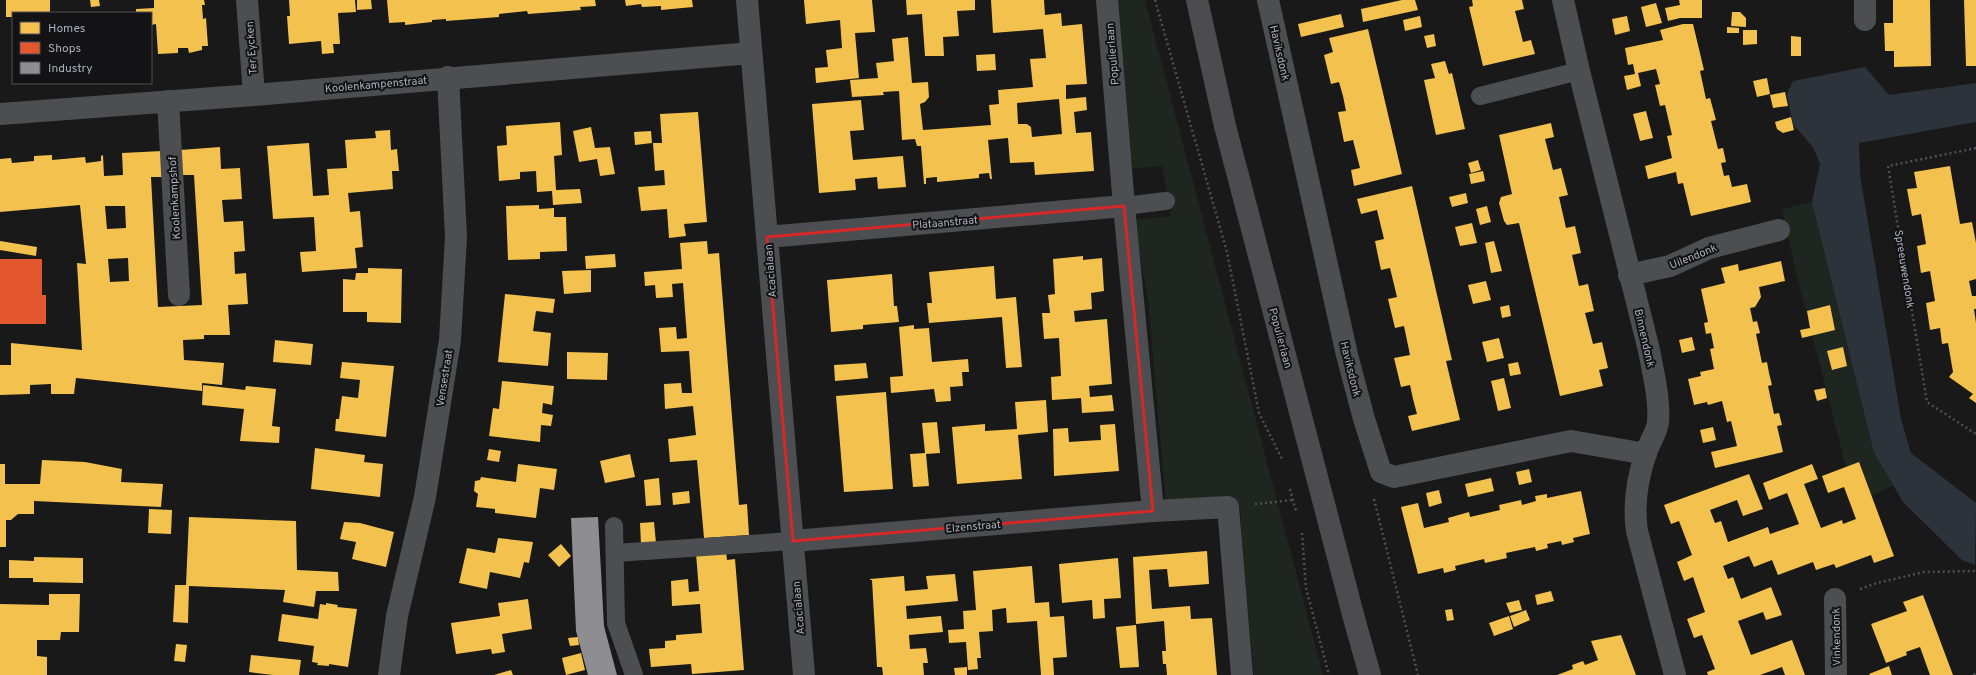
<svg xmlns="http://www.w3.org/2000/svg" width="1976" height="675" font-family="Overpass,sans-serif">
<rect width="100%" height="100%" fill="#191919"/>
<path fill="#1f2620" d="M 1116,0 L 1145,0 L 1323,675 L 1254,675 L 1241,541 L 1241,510 L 1226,496 L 1166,504 L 1148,299 L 1133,220 L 1171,216 L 1162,166 L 1129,169 Z
M 1812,202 L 1874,453 L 1893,486 L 1868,497 L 1847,471 L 1796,272 L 1782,209 Z"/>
<path fill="#2c333b" d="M 1865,67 L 1889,95 L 1976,83 L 1976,122 L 1859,143 L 1860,175 L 1901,419 L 1911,453 L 1976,503 L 1975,565 L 1962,560 L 1903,502 L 1874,453 L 1812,202 L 1820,164 L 1813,147 L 1793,124 L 1787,94 L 1793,81 Z"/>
<path fill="#f2c14e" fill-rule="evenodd" d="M 6,0 L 50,0 L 50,13 L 13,13 L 13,17 L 6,17 Z
M 90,0 L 99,0 L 100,6 L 91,7 Z
M 154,0 L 204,0 L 205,5 L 202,5 L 203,19 L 206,18 L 208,46 L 202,46 L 202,50 L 189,53 L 188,48 L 178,48 L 178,53 L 158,54 L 156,24 L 151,25 L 151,13 L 136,13 L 136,9 L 154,8 Z
M 289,0 L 355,0 L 356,12 L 338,13 L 340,44 L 333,44 L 334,53 L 322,54 L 321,41 L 289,44 L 287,16 L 290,16 Z
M 357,0 L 371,0 L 372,9 L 357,10 Z
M 387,0 L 595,0 L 596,6 L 580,7 L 581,10 L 528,14 L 527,11 L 499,14 L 499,17 L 446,21 L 446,19 L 432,20 L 432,22 L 405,25 L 405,22 L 389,23 Z
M 625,0 L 692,0 L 693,7 L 661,10 L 661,6 L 642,7 L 641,4 L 626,6 Z
M 804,0 L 872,0 L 875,32 L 855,33 L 859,78 L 816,83 L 815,68 L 828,67 L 826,50 L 842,48 L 840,20 L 806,24 Z
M 906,0 L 975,0 L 975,10 L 957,11 L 959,36 L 943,37 L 944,56 L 925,56 L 922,14 L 907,15 Z
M 991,0 L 1044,0 L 1045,15 L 1061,13 L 1062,26 L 1082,24 L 1087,84 L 1066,85 L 1066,99 L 1086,97 L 1087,110 L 1074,112 L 1076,133 L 1091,132 L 1094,171 L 1035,175 L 1034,162 L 1010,163 L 1008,138 L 988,140 L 992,179 L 990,179 L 989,173 L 979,174 L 979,178 L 937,182 L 937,177 L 926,178 L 926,184 L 924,184 L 921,146 L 917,146 L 915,139 L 902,140 L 899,91 L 883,92 L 884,95 L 852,97 L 850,80 L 878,78 L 876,63 L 894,61 L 892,39 L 908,37 L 912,83 L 928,82 L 929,97 L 925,102 L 920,104 L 923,130 L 991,125 L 989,105 L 999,104 L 998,90 L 1033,87 L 1030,59 L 1046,58 L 1043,29 L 993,33 ZM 1059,99 L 1062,134 L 1032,137 L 1031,127 L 1027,124 L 1018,124 L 1017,103 Z
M 1402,0 L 1415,0 L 1418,10 L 1363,22 L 1361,9 Z
M 1472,0 L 1522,0 L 1524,9 L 1515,11 L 1523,42 L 1531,40 L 1535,54 L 1483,66 L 1469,7 L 1473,6 Z
M 1679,0 L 1702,0 L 1702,18 L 1680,18 L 1668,21 L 1665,8 L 1680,5 Z
M 1893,0 L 1930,0 L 1931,66 L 1894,67 L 1894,51 L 1885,51 L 1884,23 L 1893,23 Z
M 1964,0 L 1976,0 L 1976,66 L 1966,66 Z
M 1656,3 L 1662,23 L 1646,27 L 1641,7 Z
M 1732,12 L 1740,12 L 1746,18 L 1746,27 L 1731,26 Z
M 1341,14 L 1344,27 L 1301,37 L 1298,24 Z
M 1420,16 L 1422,27 L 1405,31 L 1403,20 Z
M 1627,16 L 1630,31 L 1615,35 L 1612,19 Z
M 1683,24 L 1693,24 L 1704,70 L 1700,71 L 1706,99 L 1710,98 L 1716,120 L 1711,121 L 1718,149 L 1723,148 L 1726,162 L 1721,163 L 1724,176 L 1729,175 L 1732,187 L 1747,184 L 1751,202 L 1691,216 L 1683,183 L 1678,184 L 1676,172 L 1648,179 L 1645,166 L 1672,158 L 1667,136 L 1672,135 L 1665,105 L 1660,106 L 1655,85 L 1660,84 L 1656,69 L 1638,73 L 1641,86 L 1627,90 L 1624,76 L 1635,74 L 1633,64 L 1628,65 L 1625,48 L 1663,40 L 1660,30 Z
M 1727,27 L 1739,28 L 1739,33 L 1727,33 Z
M 1368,29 L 1402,174 L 1354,186 L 1351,170 L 1360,168 L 1353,140 L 1344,142 L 1338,112 L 1346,111 L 1343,96 L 1339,82 L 1331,84 L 1324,55 L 1333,52 L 1329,38 Z
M 1743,30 L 1757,30 L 1757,44 L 1743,45 Z
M 1434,34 L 1436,46 L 1427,48 L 1424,36 Z
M 1791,36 L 1801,37 L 1801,56 L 1791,56 Z
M 995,54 L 996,70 L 977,71 L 976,55 Z
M 1445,61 L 1449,74 L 1452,73 L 1465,129 L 1436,135 L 1424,80 L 1435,78 L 1431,64 Z
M 1767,78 L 1770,94 L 1757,97 L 1753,81 Z
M 1785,92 L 1788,106 L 1773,108 L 1770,95 Z
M 861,100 L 864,130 L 850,131 L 853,160 L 903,156 L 906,187 L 878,189 L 877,177 L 855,179 L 856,190 L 819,193 L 812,104 Z
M 1646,111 L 1653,138 L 1640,141 L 1633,114 Z
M 698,112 L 707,222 L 684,224 L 686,236 L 669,238 L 667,209 L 641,211 L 638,187 L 665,185 L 664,170 L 655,171 L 653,143 L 662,143 L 660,114 Z
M 1791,117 L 1794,130 L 1783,133 L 1777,129 L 1775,122 Z
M 560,122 L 562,155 L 554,156 L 556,190 L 580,189 L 582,203 L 553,205 L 552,191 L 537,192 L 536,171 L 520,172 L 520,179 L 499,181 L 497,146 L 507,145 L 506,126 Z
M 1551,123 L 1554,137 L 1545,139 L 1553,170 L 1561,168 L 1568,195 L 1559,197 L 1566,228 L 1575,226 L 1581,253 L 1572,255 L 1579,286 L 1588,284 L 1594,311 L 1585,313 L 1593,344 L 1602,342 L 1608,368 L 1599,370 L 1603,386 L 1560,396 L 1519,223 L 1507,225 L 1504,221 L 1499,203 L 1501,197 L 1512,194 L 1499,135 Z
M 591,127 L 595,148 L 610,147 L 615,174 L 600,176 L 597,159 L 579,162 L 573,131 Z
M 390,130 L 391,150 L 397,149 L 399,171 L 392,171 L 393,189 L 348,193 L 350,212 L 360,211 L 363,247 L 355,248 L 357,268 L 302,272 L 300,252 L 316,251 L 314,217 L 273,219 L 267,146 L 309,143 L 313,196 L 329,195 L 327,169 L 347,168 L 345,140 L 376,138 L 375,131 Z
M 651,131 L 652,143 L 635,145 L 634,132 Z
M 220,147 L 221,169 L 240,168 L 242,199 L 222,200 L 224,222 L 243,221 L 245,251 L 234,252 L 235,274 L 246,273 L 248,304 L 228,305 L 230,335 L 204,335 L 204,339 L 183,340 L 184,360 L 224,363 L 222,385 L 202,383 L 202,391 L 76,378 L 74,394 L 51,394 L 51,384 L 30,385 L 30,394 L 0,395 L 0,365 L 11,365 L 11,343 L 82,350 L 77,263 L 86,264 L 80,205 L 0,212 L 0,159 L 11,158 L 12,163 L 34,161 L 34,156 L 52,155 L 52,160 L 85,157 L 86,163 L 101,161 L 101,156 L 103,155 L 104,176 L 123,175 L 122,153 L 162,151 L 163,177 L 151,177 L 158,307 L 202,305 L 194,175 L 182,175 L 180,150 ZM 105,206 L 125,206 L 126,228 L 107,229 ZM 128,258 L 129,281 L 110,282 L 108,259 Z
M 1478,160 L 1481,170 L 1471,173 L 1468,163 Z
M 1950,166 L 1960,224 L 1972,222 L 1976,243 L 1976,279 L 1969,281 L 1972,296 L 1976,296 L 1976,309 L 1974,309 L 1976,323 L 1976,403 L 1969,398 L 1973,394 L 1949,377 L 1953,372 L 1948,343 L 1942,344 L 1940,328 L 1930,330 L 1926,303 L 1935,301 L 1930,271 L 1921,273 L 1919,260 L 1917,246 L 1926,244 L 1921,214 L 1912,216 L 1907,189 L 1917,188 L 1914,172 Z
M 1483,171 L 1485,181 L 1471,184 L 1469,174 Z
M 1412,186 L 1452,360 L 1446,361 L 1460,420 L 1412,431 L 1408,416 L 1417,414 L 1413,399 L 1410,385 L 1401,387 L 1394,358 L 1410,355 L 1404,326 L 1395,328 L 1388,299 L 1397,297 L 1390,268 L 1381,270 L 1378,256 L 1375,241 L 1384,239 L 1377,210 L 1361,214 L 1357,199 Z
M 1466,193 L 1468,203 L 1452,207 L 1449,197 Z
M 539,205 L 539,209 L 554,208 L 554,217 L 566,217 L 567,251 L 540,252 L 540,259 L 508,260 L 506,206 Z
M 1487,206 L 1491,222 L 1480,225 L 1476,209 Z
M 1472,223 L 1477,243 L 1460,246 L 1455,227 Z
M 0,241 L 37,247 L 36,256 L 0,250 Z
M 707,241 L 708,254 L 719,253 L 739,505 L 747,504 L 749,535 L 704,538 L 697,460 L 670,462 L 669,450 L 668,439 L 696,435 L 693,406 L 665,409 L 664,384 L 681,383 L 682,393 L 692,393 L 689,351 L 661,352 L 659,328 L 676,327 L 677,339 L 687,338 L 683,283 L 672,284 L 673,297 L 656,298 L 655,285 L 645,286 L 644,272 L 682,269 L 680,243 Z
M 1494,241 L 1502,271 L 1491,273 L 1485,243 Z
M 615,254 L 616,267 L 586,269 L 585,256 Z
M 1083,256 L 1083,260 L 1102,258 L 1104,291 L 1091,293 L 1092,309 L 1074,311 L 1075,322 L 1107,319 L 1112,384 L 1089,386 L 1090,397 L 1112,395 L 1114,411 L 1082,413 L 1081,398 L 1052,400 L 1051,377 L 1061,376 L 1059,338 L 1044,339 L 1042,313 L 1050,313 L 1048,295 L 1055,294 L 1053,259 Z
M 1781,261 L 1785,281 L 1759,287 L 1761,297 L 1755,307 L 1750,308 L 1753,322 L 1757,321 L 1760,333 L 1756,334 L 1762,363 L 1767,362 L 1769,373 L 1772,385 L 1768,386 L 1774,414 L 1779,413 L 1782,425 L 1777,426 L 1783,452 L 1715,468 L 1711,452 L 1737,446 L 1731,421 L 1727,422 L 1722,401 L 1708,405 L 1707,402 L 1694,405 L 1688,379 L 1701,376 L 1700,372 L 1714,369 L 1710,349 L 1714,348 L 1711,333 L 1706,334 L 1704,323 L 1708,322 L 1701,289 L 1725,283 L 1721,268 L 1738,264 L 1739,271 Z
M 994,266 L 996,299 L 1016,297 L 1022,367 L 1006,368 L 1002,317 L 929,323 L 927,303 L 932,303 L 929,272 Z
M 368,268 L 402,269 L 401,323 L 367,322 L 367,312 L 343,312 L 343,279 L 355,280 L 356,273 L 368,273 Z
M 591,270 L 591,292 L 564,294 L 562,271 Z
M 892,274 L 894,306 L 897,306 L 899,322 L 863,325 L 863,329 L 831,332 L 827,280 Z
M 1486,281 L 1491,300 L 1473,304 L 1468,285 Z
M 505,294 L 555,299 L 553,313 L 536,311 L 533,331 L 551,333 L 548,366 L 498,362 Z
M 1509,305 L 1511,316 L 1502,318 L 1500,307 Z
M 1830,305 L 1835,330 L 1802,338 L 1800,330 L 1810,328 L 1807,311 Z
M 914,325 L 914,329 L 929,328 L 932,362 L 968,359 L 969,372 L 962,372 L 963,386 L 950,387 L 951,401 L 936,402 L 934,389 L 891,393 L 890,377 L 903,376 L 899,327 Z
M 1692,337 L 1695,350 L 1682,353 L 1679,340 Z
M 1499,338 L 1504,358 L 1487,362 L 1482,342 Z
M 275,340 L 313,344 L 311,365 L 273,362 Z
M 1843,347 L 1847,366 L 1832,370 L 1827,351 Z
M 567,352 L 608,353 L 607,380 L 567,379 Z
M 342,362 L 394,366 L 386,437 L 335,431 L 336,419 L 339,419 L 342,396 L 358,398 L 360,380 L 340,378 Z
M 1518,362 L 1521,374 L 1510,376 L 1508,364 Z
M 866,363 L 868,378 L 835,381 L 834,365 Z
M 1504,378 L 1511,408 L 1498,411 L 1491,381 Z
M 502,381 L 554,386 L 552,405 L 543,403 L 542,413 L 553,415 L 551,426 L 541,425 L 540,442 L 489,436 L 493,408 L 499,409 Z
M 203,385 L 245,390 L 246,386 L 276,389 L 272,426 L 280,427 L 279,443 L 240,441 L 244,409 L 202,405 Z
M 1825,388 L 1827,398 L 1817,401 L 1814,390 Z
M 886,392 L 893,489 L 844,492 L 836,396 Z
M 1046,400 L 1048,432 L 1018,435 L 1022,479 L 957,484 L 952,427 L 985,424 L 985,431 L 1017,429 L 1015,402 Z
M 937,422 L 940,453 L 926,454 L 929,486 L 913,487 L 910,454 L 925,453 L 922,423 Z
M 1115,424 L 1119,471 L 1054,476 L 1053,429 L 1068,428 L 1069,442 L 1084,441 L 1101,440 L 1100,425 Z
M 1713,427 L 1716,440 L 1703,443 L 1700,430 Z
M 315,448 L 365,455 L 364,462 L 383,464 L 380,497 L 311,489 Z
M 489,449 L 501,451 L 499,462 L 487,460 Z
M 630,454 L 635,477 L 605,483 L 600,461 Z
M 42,460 L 85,462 L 122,469 L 121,482 L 163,484 L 161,507 L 34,501 L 34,514 L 18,514 L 11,520 L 6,520 L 6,547 L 0,547 L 0,464 L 5,464 L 5,484 L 40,484 Z
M 1859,462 L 1894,556 L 1874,563 L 1871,555 L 1836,568 L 1834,564 L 1816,570 L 1813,562 L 1778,575 L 1772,560 L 1754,567 L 1749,556 L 1723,566 L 1728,579 L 1733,577 L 1741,599 L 1771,587 L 1782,615 L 1766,620 L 1763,612 L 1738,621 L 1751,655 L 1792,640 L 1805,675 L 1785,675 L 1782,667 L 1760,675 L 1708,675 L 1707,672 L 1715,669 L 1702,635 L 1694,638 L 1687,619 L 1705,612 L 1693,577 L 1684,581 L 1677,562 L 1692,555 L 1679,521 L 1671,524 L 1664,505 L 1749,474 L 1763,509 L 1743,516 L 1737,500 L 1710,510 L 1715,523 L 1721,521 L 1728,542 L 1768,527 L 1770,534 L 1799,524 L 1787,493 L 1769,500 L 1763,483 L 1812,464 L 1818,479 L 1804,484 L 1821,528 L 1842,520 L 1843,524 L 1856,519 L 1844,487 L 1828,493 L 1822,476 Z
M 518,464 L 557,469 L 554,490 L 540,488 L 536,518 L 495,513 L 495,509 L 476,507 L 478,494 L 474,491 L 475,481 L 480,480 L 481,477 L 516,482 Z
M 1529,469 L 1532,482 L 1519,485 L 1516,472 Z
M 659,478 L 661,505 L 646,506 L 644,480 Z
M 1491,478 L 1494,491 L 1468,497 L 1465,484 Z
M 1439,490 L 1442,503 L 1429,507 L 1426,493 Z
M 689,491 L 690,503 L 673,505 L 672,493 Z
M 1581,491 L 1590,534 L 1573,538 L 1574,542 L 1562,545 L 1561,541 L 1547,544 L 1548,548 L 1536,551 L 1535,547 L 1506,553 L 1507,558 L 1485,563 L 1484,559 L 1455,566 L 1456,570 L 1444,573 L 1443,568 L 1418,574 L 1401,507 L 1418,503 L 1424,528 L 1449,522 L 1448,518 L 1469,512 L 1470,517 L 1500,510 L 1499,505 L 1521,500 L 1522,505 L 1536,501 L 1535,496 L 1547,494 L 1547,498 Z
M 149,509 L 172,510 L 171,534 L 148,533 Z
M 189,517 L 296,521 L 297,570 L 338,572 L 339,591 L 316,591 L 314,607 L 283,602 L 285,590 L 189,586 L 188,623 L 173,622 L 175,585 L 186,585 Z
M 344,522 L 360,523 L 394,532 L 386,567 L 352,559 L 356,542 L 340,539 Z
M 654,522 L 656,543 L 641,545 L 640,523 Z
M 498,538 L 533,542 L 529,563 L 524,562 L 520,578 L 490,572 L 487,589 L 459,583 L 467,548 L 495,553 Z
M 561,544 L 571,556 L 559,567 L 548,555 Z
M 726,551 L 727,560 L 735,559 L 744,670 L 692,674 L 691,664 L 651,667 L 649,649 L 665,648 L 665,641 L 676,640 L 676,635 L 702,633 L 700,604 L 672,606 L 671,581 L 688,579 L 689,592 L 699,591 L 696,553 Z
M 1207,551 L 1209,584 L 1169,587 L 1167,569 L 1149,570 L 1152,609 L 1190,606 L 1191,619 L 1212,618 L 1217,675 L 1167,675 L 1166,664 L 1163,664 L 1162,651 L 1166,651 L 1164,621 L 1136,624 L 1133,557 Z
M 34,557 L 83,558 L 83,583 L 33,582 L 33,578 L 9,578 L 9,560 L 34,561 Z
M 1118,558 L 1121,598 L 1104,599 L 1105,618 L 1093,619 L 1092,600 L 1062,603 L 1059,564 Z
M 1032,566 L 1035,603 L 1049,602 L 1050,617 L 1064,616 L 1067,657 L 1053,658 L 1054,675 L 1041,675 L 1037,621 L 1007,623 L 1006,608 L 992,610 L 993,631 L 979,632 L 981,658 L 977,658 L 978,669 L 968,670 L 966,642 L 949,643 L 948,630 L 964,629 L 963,611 L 976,610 L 973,571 Z
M 955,574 L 958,601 L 906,606 L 907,619 L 941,616 L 943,632 L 909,635 L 910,649 L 926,648 L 928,663 L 923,663 L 924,675 L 883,675 L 882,667 L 877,667 L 872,580 L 870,580 L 870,579 L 904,576 L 905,591 L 928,589 L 926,576 Z
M 1551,591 L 1554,601 L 1537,605 L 1535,595 Z
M 49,594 L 80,594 L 79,632 L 61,632 L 60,640 L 37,640 L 37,656 L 47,657 L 47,675 L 0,675 L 0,604 L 49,605 Z
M 1923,595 L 1953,675 L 1930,675 L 1920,647 L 1906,652 L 1907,655 L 1886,663 L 1871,624 L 1907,611 L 1903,602 Z
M 528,599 L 532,629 L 502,634 L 505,652 L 492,654 L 491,649 L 456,654 L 451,623 L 500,616 L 498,603 Z
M 1519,600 L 1522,610 L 1510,613 L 1506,603 Z
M 326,603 L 338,605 L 337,607 L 357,609 L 348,667 L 329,664 L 329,666 L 317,665 L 318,663 L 312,662 L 314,646 L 278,641 L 282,614 L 318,619 L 320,604 L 326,605 Z
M 1452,609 L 1454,620 L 1447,621 L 1445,610 Z
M 1526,610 L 1530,620 L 1514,627 L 1510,616 Z
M 1509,616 L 1513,629 L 1494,636 L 1489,623 Z
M 1136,625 L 1139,667 L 1120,668 L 1116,627 Z
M 1621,635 L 1636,675 L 1557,675 L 1573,669 L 1572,665 L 1583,661 L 1585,665 L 1598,660 L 1591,641 Z
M 578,637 L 579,645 L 570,646 L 568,638 Z
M 176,644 L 187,645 L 185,662 L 174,661 Z
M 581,653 L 585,670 L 566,675 L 562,658 Z
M 251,655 L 301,660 L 299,675 L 273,675 L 249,672 Z
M 1889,666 L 1892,675 L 1870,675 L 1869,674 Z
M 967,667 L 967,675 L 955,675 L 954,668 Z
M 511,670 L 513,675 L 494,675 Z"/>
<path fill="#e4572e" d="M 0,259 L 42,259 L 42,295 L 46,295 L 46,324 L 0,324 Z"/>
<path fill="#8d8d92" d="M 598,517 L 604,626 L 617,675 L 588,675 L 576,631 L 571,518 Z"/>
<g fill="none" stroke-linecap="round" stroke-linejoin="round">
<path stroke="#4f5054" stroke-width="2.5" stroke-dasharray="2 3" stroke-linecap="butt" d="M 1155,0 L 1227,252 L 1259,413 L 1283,461
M 1976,148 L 1888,166 L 1927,402 L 1976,434
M 1290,489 L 1296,511
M 1374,499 L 1418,675
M 1255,504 L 1293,500
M 1302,533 L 1306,588 L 1329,675
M 1860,589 L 1877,583 L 1924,572 L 1976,571
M 1974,675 L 1976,670"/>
<path stroke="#4d4e52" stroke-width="18" d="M 1480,96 L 1579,71
M 1124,206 L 1166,201
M 614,526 L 616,623 L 634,675
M 615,553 L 793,541"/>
<path stroke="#4d4e52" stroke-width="22" d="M 247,0 L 254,95
M 747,0 L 804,675
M 1107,0 L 1124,206 L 1153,511 L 1228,507 L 1242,675
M 1268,0 L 1347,355 L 1364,419 L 1381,472 L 1394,477 L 1571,441 L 1646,454
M 1563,0 L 1579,71 L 1649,350 C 1653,373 1660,398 1658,422 C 1657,432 1649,443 1646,453 C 1637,479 1633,504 1637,531 L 1675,675
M 1865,0 L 1865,20
M 168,101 L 179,295
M 0,114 L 254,95 L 751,53
M 767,237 L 1124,206
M 1629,275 L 1670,266 L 1709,248 L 1779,230
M 793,541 L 1153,511
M 1835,599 L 1836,675
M 389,675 L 397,616 L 425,497 L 450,340 L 456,237 L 448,77"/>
<path stroke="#4c4c50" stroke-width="22" d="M 1197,0 L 1225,126 L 1355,622 L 1370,675"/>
</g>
<path fill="none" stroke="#d62828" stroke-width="3" stroke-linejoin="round" d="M 1124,206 L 1153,511 L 793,541 L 767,237 Z"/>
<g text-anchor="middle" stroke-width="4" stroke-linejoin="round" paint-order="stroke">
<g font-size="11" fill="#aaaeba" stroke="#131315">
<text transform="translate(251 48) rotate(-94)" y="4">Ter Eycken</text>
<text transform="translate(1280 53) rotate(77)" y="4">Haviksdonk</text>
<text transform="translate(1112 54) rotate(-95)" y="4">Populierlaan</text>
<text transform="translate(376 84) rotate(-5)" y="4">Koolenkampenstraat</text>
<text transform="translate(174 198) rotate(-93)" y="4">Koolenkampshof</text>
<text transform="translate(945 222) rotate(-5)" y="4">Plataanstraat</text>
<text transform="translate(1693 256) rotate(-22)" y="4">Uilendonk</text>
<text transform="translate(1905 269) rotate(81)" y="4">Spreeuwendonk</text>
<text transform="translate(770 271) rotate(-95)" y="4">Acacialaan</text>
<text transform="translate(1281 338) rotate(75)" y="4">Populierlaan</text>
<text transform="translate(1645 338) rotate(77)" y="4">Binnendonk</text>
<text transform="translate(1351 369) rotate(76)" y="4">Haviksdonk</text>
<text transform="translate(444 378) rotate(-81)" y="4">Vensestraat</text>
<text transform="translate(973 526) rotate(-5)" y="4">Elzenstraat</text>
<text transform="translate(798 608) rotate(-95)" y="4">Acacialaan</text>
<text transform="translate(1836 637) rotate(-91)" y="4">Vinkendonk</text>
</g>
</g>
<rect x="12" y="12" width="140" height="72" fill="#131315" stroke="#4f5157"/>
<rect x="20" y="22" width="20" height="12" fill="#f2c14e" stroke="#4f5157"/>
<text x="48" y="32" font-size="12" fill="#aaaeba">Homes</text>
<rect x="20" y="42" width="20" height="12" fill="#e4572e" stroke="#4f5157"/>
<text x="48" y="52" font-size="12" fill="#aaaeba">Shops</text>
<rect x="20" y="62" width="20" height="12" fill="#8d8d92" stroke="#4f5157"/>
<text x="48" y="72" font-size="12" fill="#aaaeba">Industry</text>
</svg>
